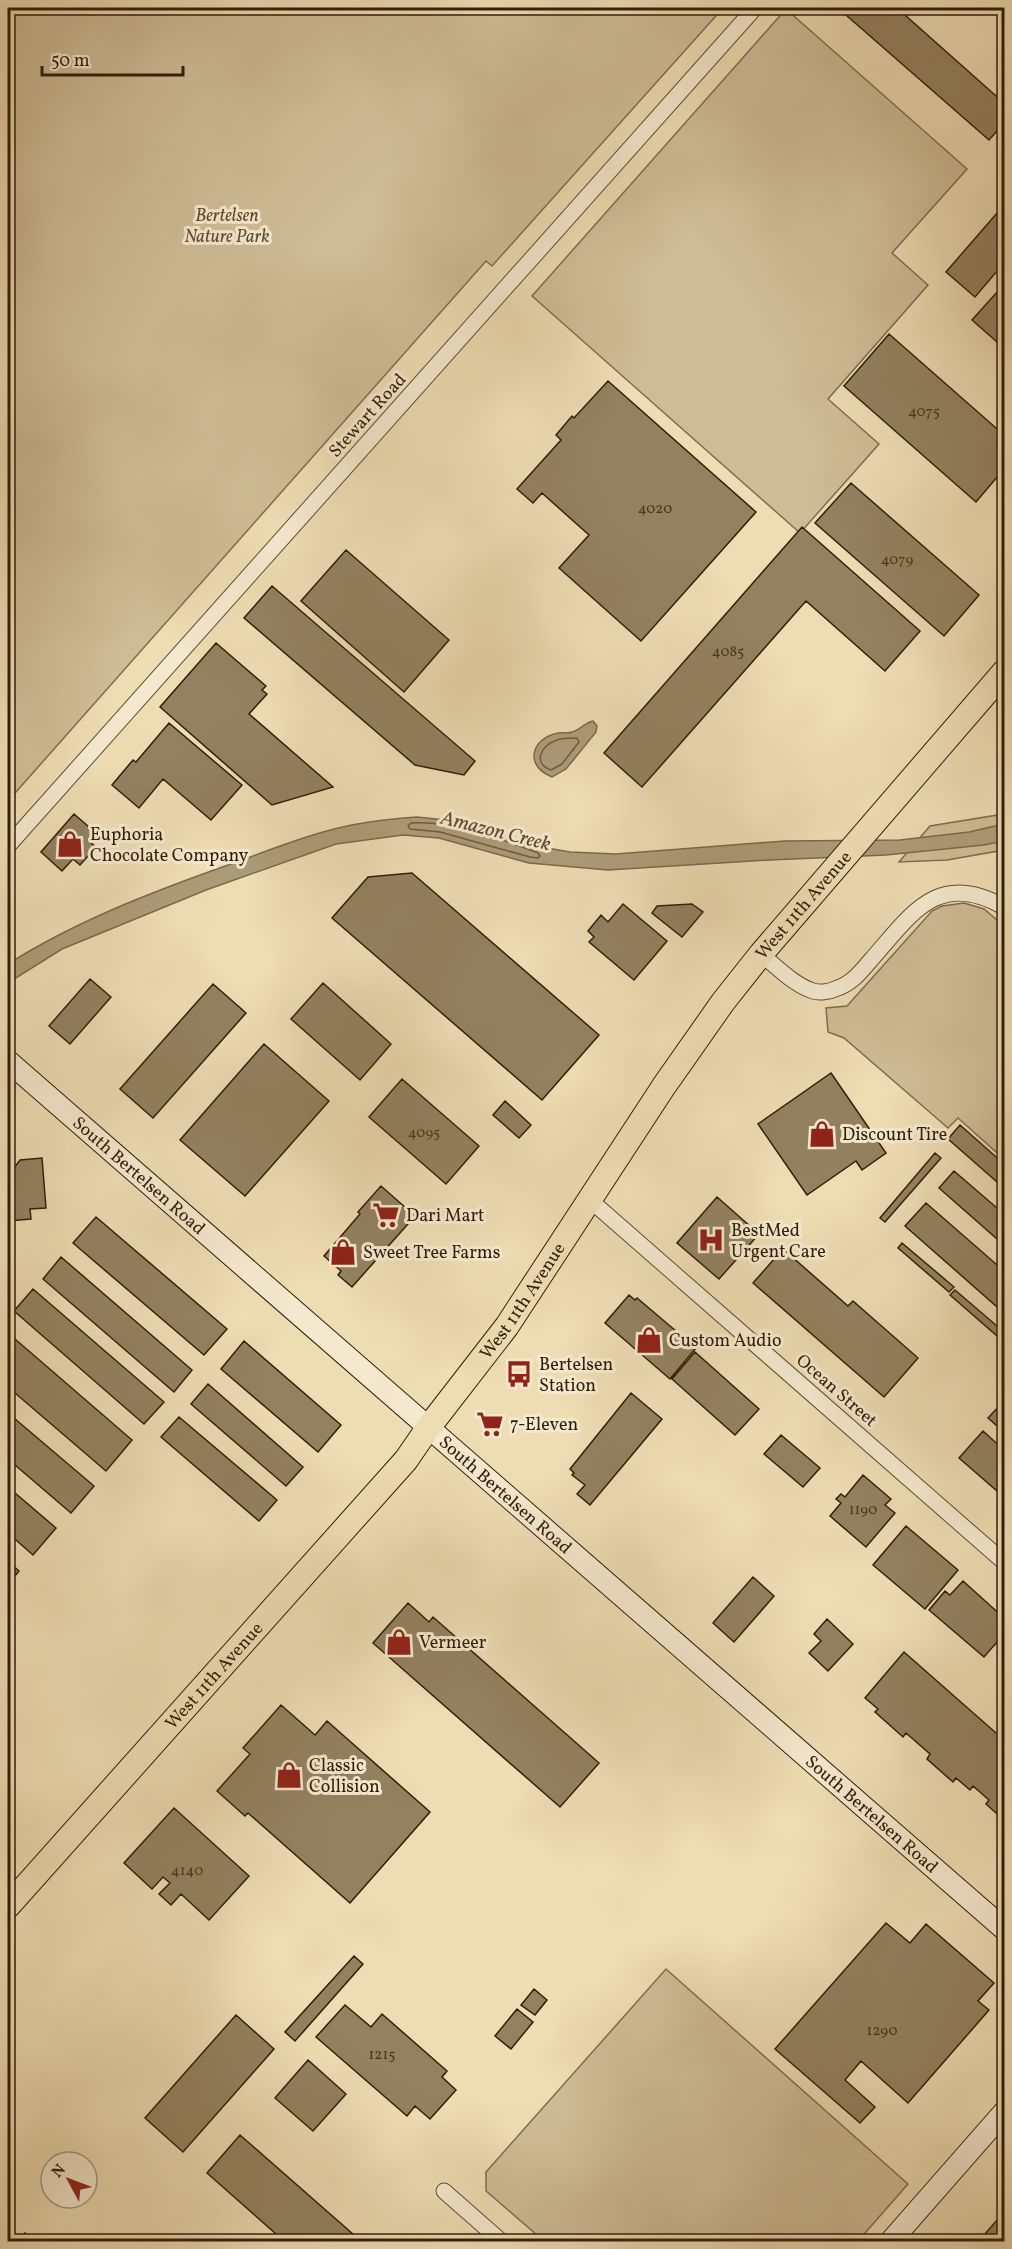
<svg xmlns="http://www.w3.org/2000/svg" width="1012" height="2249" font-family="Vollkorn,serif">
<rect width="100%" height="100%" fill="#eedcb3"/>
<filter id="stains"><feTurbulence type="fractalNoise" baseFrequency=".00333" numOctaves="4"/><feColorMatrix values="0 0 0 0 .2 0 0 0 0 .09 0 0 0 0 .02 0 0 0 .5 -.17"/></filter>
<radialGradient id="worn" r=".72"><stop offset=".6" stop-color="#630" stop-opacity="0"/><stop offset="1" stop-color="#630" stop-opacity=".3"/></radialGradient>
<path fill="#cebc96" stroke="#7f6d4e" stroke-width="1.5" d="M 8,8 L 723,8 L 492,266 L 486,261 L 8,801 Z
M 786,9 L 967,169 L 892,253 L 928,285 L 828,399 L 879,444 L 800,533 L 532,296 Z
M 1004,814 L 1004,850 L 947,860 L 899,862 L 930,826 Z
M 964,903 L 984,909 L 1004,926 L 1004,1159 L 958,1118 L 948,1128 L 844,1038 L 828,1032 L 826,1008 L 847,1006 L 932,911 L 942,906 Z
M 666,1969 L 908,2184 L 858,2241 L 544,2241 L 486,2191 L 486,2172 Z"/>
<path fill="#ad9b78" stroke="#7b694a" stroke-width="1.5" d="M 593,721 L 597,726 L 596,732 L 566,769 L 552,777 C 523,765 532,738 558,733 C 563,732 568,734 572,732 C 580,730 584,723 593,721 Z
M 417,817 L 455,821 L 541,847 L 570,852 L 616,854 L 785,841 L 900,840 L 969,832 L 1004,824 L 1004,841 L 984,845 L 886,855 L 770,860 L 608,870 L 529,863 L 439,838 L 403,835 L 336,844 L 206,890 L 62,949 L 8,983 L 8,964 C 76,921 152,892 228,865 C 259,854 291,841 323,832 C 354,823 385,819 417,817 Z"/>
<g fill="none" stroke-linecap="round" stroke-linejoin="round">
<path stroke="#6e5c3f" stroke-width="1.5" d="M 577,738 L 579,742 L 562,764 L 551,770 C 532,763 541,745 557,740 C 563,737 570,739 577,738 Z
M 411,823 C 451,820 501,839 538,853 L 540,856 L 538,858 L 530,857 L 440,832 L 410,829 L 408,826 Z"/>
</g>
<path fill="#938160" stroke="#301e06" stroke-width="1.5" d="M 838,8 L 897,8 L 1004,103 L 1004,123 L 989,140 Z
M 992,8 L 1004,8 L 1004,18 Z
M 1004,205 L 1004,263 L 975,297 L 946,272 Z
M 998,291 L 1004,296 L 1004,348 L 972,320 Z
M 889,334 L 1004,435 L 1004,469 L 976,502 L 844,386 Z
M 608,381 L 756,512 L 641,641 L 559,568 L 589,535 L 542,493 L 533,503 L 517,489 L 561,440 L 556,435 L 572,416 L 574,418 Z
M 851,483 L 979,595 L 944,636 L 815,523 Z
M 802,527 L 920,631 L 885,671 L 806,601 L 642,787 L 604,753 Z
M 346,550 L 449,640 L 404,692 L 301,601 Z
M 272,586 L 475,761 L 464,775 L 415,765 L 244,618 Z
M 216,643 L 266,686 L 262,690 L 267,694 L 249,714 L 333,787 L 272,805 L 160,707 Z
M 169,723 L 242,785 L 211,820 L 163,779 L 139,808 L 112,785 L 133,760 L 136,762 Z
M 74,814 L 96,833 L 89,841 L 96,847 L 80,865 L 73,859 L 62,871 L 41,852 Z
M 412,873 L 599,1035 L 542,1100 L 332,918 L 368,877 Z
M 623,904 L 667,941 L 634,980 L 589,942 L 594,937 L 588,931 L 601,915 L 608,922 Z
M 692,904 L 703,912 L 682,937 L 652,913 L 657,906 Z
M 90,979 L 111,997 L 70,1044 L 49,1026 Z
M 323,983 L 391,1044 L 360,1080 L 291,1019 Z
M 213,984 L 246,1013 L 153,1118 L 120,1089 Z
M 264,1044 L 329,1101 L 245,1196 L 180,1140 Z
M 831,1073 L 886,1153 L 862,1170 L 856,1161 L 807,1195 L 758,1124 Z
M 402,1079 L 479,1146 L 446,1184 L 369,1117 Z
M 505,1101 L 531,1125 L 519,1138 L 493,1115 Z
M 960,1125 L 1004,1164 L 1004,1188 L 948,1139 Z
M 935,1153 L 941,1158 L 885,1222 L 880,1218 Z
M 42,1158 L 46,1208 L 30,1209 L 31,1219 L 8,1221 L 8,1176 L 20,1160 Z
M 954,1171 L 1004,1214 L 1004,1245 L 939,1188 Z
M 381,1186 L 415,1216 L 352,1287 L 338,1275 L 341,1271 L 324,1256 L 360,1214 L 358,1212 Z
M 717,1197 L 759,1234 L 719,1279 L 677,1243 Z
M 926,1203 L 1004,1271 L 1004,1313 L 905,1226 Z
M 96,1217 L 227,1329 L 204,1355 L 73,1243 Z
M 902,1243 L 954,1287 L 949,1292 L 898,1248 Z
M 783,1249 L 848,1306 L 853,1301 L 918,1358 L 884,1397 L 753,1283 Z
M 61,1257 L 192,1370 L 174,1392 L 43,1279 Z
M 33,1289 L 164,1402 L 144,1424 L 14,1311 Z
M 955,1290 L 1004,1332 L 1004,1342 L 950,1295 Z
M 629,1295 L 635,1300 L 637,1298 L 696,1348 L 670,1379 L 605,1323 Z
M 8,1333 L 132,1440 L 106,1471 L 8,1387 Z
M 244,1341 L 341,1425 L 318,1452 L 221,1369 Z
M 695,1352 L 759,1409 L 735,1435 L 672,1379 Z
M 208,1384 L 303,1467 L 286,1486 L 191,1404 Z
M 631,1393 L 662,1419 L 590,1505 L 577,1494 L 585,1485 L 572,1475 L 574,1473 L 570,1469 Z
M 1004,1401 L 1004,1432 L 988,1418 Z
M 8,1413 L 94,1486 L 71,1513 L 8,1459 Z
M 179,1417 L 277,1500 L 259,1521 L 161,1437 Z
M 983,1431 L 1004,1450 L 1004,1497 L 959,1458 Z
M 781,1435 L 820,1468 L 803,1487 L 764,1454 Z
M 863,1475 L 891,1499 L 885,1505 L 895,1513 L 866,1547 L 830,1516 L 841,1503 L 836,1499 L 841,1494 L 845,1497 Z
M 8,1487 L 56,1528 L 33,1555 L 8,1533 Z
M 906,1526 L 958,1570 L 925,1609 L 873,1565 Z
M 8,1561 L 19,1571 L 8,1584 Z
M 753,1577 L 774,1596 L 734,1642 L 713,1623 Z
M 963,1581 L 1004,1618 L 1004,1634 L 984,1657 L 929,1610 L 945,1591 L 950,1595 Z
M 408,1603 L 429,1622 L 433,1617 L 599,1763 L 560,1807 L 373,1643 Z
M 827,1619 L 853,1644 L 828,1671 L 809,1653 L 821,1641 L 814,1634 Z
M 904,1652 L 1004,1740 L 1004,1820 L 986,1804 L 989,1800 L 973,1786 L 970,1790 L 956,1778 L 953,1782 L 927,1759 L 930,1754 L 906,1733 L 903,1737 L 875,1712 L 878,1709 L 865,1698 Z
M 281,1705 L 315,1735 L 327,1721 L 430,1812 L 350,1903 L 248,1813 L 245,1816 L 217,1791 L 250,1754 L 243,1748 Z
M 174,1808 L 249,1876 L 209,1920 L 181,1894 L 171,1905 L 159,1894 L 170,1883 L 163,1877 L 152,1889 L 124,1863 Z
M 886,1923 L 910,1943 L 926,1924 L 994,1983 L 978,2001 L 989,2010 L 908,2103 L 861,2061 L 845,2080 L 875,2107 L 860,2123 L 775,2049 Z
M 354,1956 L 363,1964 L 295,2041 L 285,2032 Z
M 534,1989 L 547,2000 L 535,2015 L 521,2005 Z
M 345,2005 L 371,2027 L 382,2014 L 447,2071 L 442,2077 L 456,2090 L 430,2119 L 415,2106 L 407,2116 L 316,2037 Z
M 517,2009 L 533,2022 L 511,2049 L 495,2036 Z
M 236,2015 L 274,2049 L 183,2152 L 145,2118 Z
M 308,2060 L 346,2094 L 313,2131 L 275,2098 Z
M 240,2135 L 362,2242 L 285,2242 L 207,2173 Z
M 1004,2212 L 1004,2242 L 978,2242 Z
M 25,2233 L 34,2242 L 18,2242 Z"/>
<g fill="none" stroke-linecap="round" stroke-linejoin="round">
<defs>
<path id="street" d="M 8,846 L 755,8
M 761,954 C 777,967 794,985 813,991 C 819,993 829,992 835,989 C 851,984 860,973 870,961 C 911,915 937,869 1004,907
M 590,1200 L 1004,1562
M 444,2191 L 502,2242"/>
<g id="secondary">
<path id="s1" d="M 8,1061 L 1004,1929"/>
<path d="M 890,2242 L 1004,2112"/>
</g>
<g id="primary">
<path id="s2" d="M 8,1906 L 406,1460 L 428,1428 L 507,1326 L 664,1086 L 723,1002 L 761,954 L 1004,672"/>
</g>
</defs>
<use href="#street" stroke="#604e31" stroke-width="17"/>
<use href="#secondary" stroke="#301e06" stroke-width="23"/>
<use href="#primary" stroke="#301e06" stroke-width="26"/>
<use href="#street" stroke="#f4e8ce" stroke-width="15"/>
<use href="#secondary" stroke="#f4e8ce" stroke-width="21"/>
<use href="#primary" stroke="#eedcb3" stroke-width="24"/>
</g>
<defs>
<symbol id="shop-bare" viewBox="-9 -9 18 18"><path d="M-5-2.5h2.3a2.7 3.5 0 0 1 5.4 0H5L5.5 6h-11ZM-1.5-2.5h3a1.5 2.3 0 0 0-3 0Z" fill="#8f2418" stroke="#f4e8ce" stroke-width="2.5" paint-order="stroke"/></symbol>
<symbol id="supermarket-bare" viewBox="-9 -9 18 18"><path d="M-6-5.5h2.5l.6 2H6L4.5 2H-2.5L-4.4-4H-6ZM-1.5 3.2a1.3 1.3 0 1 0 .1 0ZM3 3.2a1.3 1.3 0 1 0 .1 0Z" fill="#8f2418" stroke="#f4e8ce" stroke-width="2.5" paint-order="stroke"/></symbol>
<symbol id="hospital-bare" viewBox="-9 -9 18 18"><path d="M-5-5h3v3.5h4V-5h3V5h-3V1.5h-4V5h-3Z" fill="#8f2418" stroke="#f4e8ce" stroke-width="2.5" paint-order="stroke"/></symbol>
<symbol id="bus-bare" viewBox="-9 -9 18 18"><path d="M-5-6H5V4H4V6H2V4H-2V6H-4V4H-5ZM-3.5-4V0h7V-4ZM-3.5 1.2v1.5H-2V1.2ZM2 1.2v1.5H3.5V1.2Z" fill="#8f2418" stroke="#f4e8ce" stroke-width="2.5" paint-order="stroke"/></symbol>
</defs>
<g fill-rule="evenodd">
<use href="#shop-bare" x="51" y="825" width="38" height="38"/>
<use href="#shop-bare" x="803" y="1115" width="38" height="38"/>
<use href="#supermarket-bare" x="367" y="1196" width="38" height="38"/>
<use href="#hospital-bare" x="692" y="1221" width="38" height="38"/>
<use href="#shop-bare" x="324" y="1233" width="38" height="38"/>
<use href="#shop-bare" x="630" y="1321" width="38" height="38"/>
<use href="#bus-bare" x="500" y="1355" width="38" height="38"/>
<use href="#supermarket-bare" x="471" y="1405" width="38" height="38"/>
<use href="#shop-bare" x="380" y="1623" width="38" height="38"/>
<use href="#shop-bare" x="270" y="1756" width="38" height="38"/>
</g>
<g text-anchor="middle" stroke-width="6" stroke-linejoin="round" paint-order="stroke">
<g font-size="15" fill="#49371c">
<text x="924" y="416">4075</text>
<text x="655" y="513">4020</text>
<text x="897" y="564">4079</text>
<text x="728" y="656">4085</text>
<text x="424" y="1137">4095</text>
<text x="863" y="1514">1190</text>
<text x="187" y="1875">4140</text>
<text x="882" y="2035">1290</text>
<text x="382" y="2059">1215</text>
</g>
<g font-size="18" font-style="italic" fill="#5f4d31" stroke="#f4e8ce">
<text x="227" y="221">Bertelsen<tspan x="227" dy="21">Nature Park</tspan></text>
</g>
<g font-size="18" fill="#301e06" stroke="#f4e8ce">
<text transform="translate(367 415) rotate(-48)" y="6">Stewart Road</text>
<text dy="6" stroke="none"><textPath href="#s2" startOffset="1281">West 11th Avenue</textPath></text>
<text dy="6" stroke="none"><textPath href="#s1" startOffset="174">South Bertelsen Road</textPath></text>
<text dy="6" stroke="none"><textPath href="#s2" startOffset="795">West 11th Avenue</textPath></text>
<text transform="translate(837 1390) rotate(41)" y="6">Ocean Street</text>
<text dy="6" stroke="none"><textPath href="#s1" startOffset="660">South Bertelsen Road</textPath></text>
<text dy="6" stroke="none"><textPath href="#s2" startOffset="309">West 11th Avenue</textPath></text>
<text dy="6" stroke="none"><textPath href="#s1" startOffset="1146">South Bertelsen Road</textPath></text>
</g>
<g font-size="18" fill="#301e06" stroke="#f4e8ce" text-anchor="start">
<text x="90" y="840">Euphoria<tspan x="90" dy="21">Chocolate Company</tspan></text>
<text x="842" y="1140">Discount Tire</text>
<text x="406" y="1221">Dari Mart</text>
<text x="731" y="1236">BestMed<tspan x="731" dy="21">Urgent Care</tspan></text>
<text x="363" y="1258">Sweet Tree Farms</text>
<text x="669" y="1346">Custom Audio</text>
<text x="539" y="1370">Bertelsen<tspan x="539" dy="21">Station</tspan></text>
<text x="510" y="1430">7-Eleven</text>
<text x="419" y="1648">Vermeer</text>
<text x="309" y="1771">Classic<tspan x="309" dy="21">Collision</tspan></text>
</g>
<g font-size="20" font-style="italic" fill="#5c4a2e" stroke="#f4e8ce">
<text transform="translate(496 830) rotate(14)" y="7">Amazon Creek</text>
</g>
</g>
<rect width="1012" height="2249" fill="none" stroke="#eedcb3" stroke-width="30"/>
<rect x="9" y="9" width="994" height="2231" fill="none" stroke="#301e06" stroke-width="3"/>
<rect x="15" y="15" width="982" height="2219" fill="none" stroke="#301e06" stroke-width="1.5"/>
<g transform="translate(69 2180) rotate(311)"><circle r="28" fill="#f4e8ce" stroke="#a6977e" stroke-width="1.5"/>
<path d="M0-4.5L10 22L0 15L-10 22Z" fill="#8f2418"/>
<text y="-9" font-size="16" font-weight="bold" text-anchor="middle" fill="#301e06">N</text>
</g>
<path d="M42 66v9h141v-9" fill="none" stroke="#301e06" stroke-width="3"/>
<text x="51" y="66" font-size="18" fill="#301e06" stroke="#f4e8ce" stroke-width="4.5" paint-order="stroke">50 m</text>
<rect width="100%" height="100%" filter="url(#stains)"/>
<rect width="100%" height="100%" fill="url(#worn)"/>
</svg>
